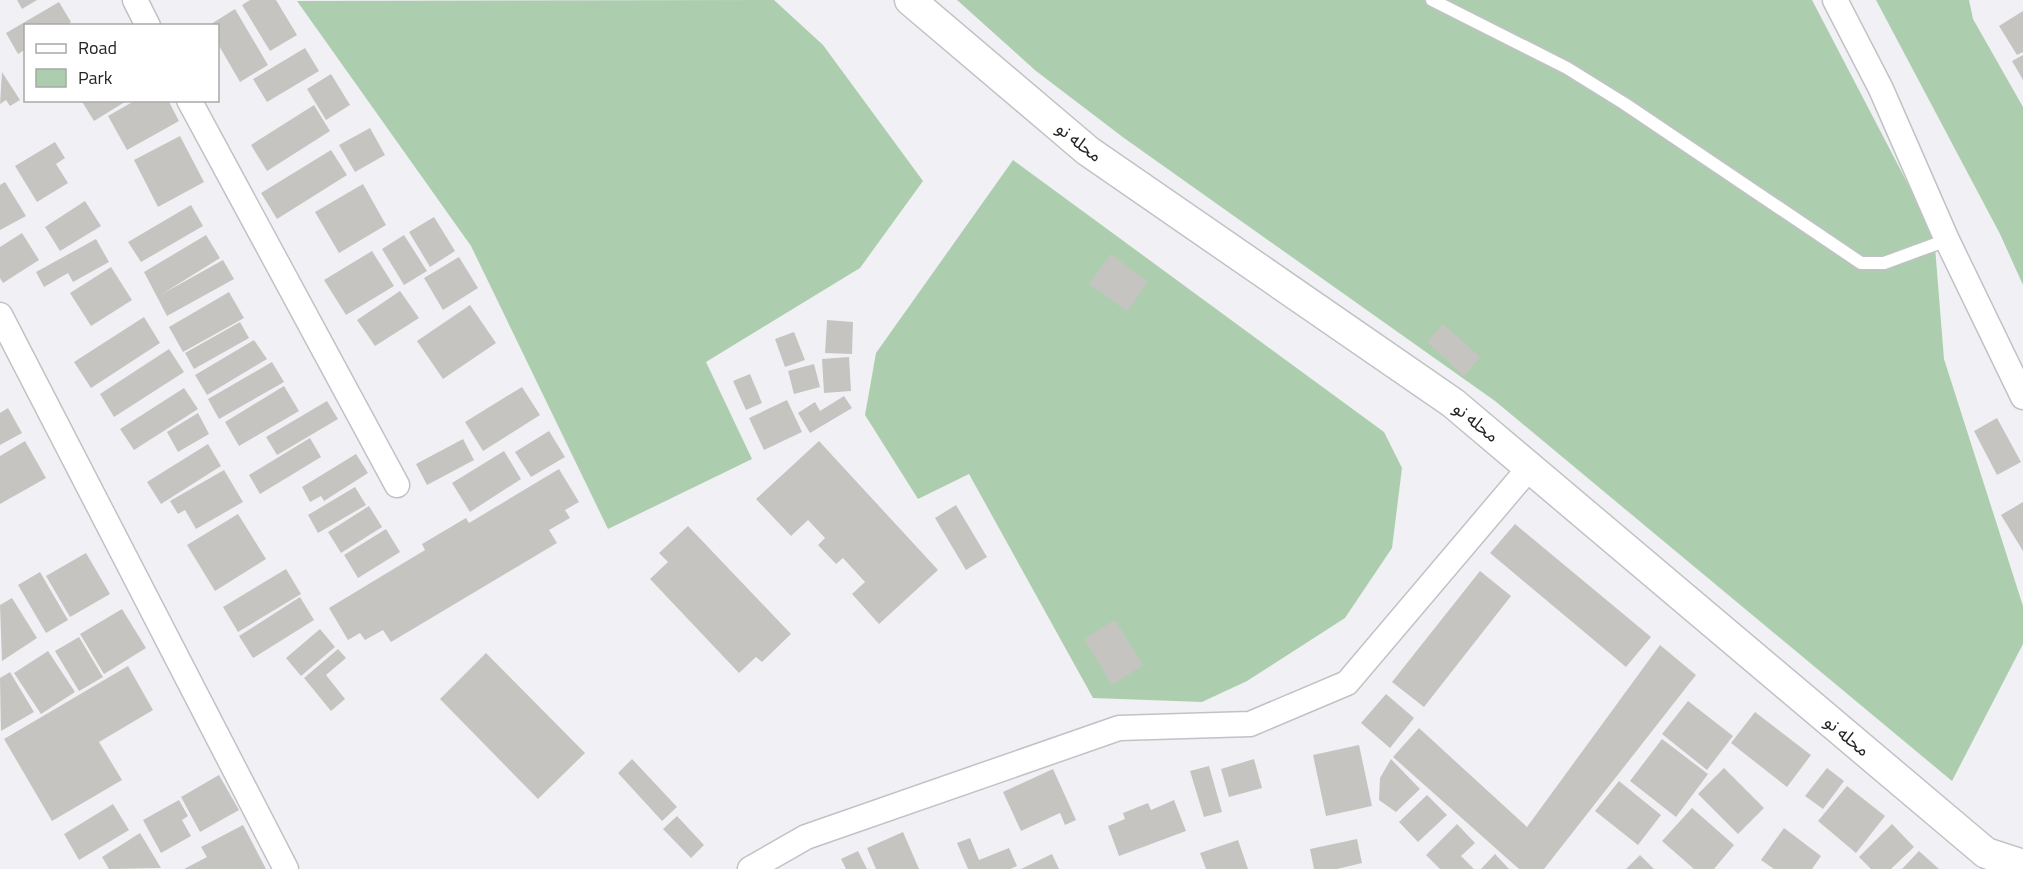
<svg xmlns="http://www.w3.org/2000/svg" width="2023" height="869" font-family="'Titillium Web','Noto Sans Arabic',sans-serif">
<rect width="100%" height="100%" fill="#f1f1f5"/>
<path fill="#acceae" d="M 774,0 L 823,45 L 923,181 L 860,268 L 706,362 L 752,459 L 608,529 L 471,246 L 297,1 Z
M 957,0 L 1812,0 L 1934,234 L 1944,359 L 2023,606 L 2023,644 L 1952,781 L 1495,401 L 1124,138 L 1036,71 Z
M 1876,0 L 1969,0 L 1973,19 L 2023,107 L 2023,285 L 2000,234 Z
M 1013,160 L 1384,432 L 1402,468 L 1392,548 L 1345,618 L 1247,681 L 1202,702 L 1093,698 L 969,474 L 918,499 L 865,415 L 876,353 Z"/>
<path fill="#c6c4c1" d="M 17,0 L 37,0 L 22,9 Z
M 250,0 L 276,0 L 297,35 L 270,51 L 242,5 Z
M 59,2 L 71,22 L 66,26 L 26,26 L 26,49 L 18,54 L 6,33 Z
M 235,9 L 268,65 L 240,82 L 218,44 L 218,26 L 208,26 Z
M 2023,11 L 2023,52 L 2017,55 L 1999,26 Z
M 305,48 L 319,71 L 267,102 L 253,79 Z
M 2023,55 L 2023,80 L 2012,61 Z
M 2,72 L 20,100 L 10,106 L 6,100 L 0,104 Z
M 331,74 L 350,105 L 326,120 L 307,89 Z
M 81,100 L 128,100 L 94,121 Z
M 136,100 L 168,100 L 179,121 L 127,150 L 108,116 Z
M 314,105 L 330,131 L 267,171 L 251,145 Z
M 370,128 L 385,155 L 355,172 L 339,145 Z
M 180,136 L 204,182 L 158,207 L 134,160 Z
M 55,142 L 65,158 L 56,164 L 68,183 L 37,202 L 15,166 Z
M 331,150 L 347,175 L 277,219 L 261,193 Z
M 5,182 L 26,216 L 0,230 L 0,185 Z
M 363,184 L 386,225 L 339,253 L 315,212 Z
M 85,201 L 101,226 L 60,251 L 45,227 Z
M 191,205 L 203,226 L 141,262 L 128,242 Z
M 434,217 L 455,251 L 430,267 L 409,232 Z
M 22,233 L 39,260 L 3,283 L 0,278 L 0,247 Z
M 206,235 L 220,258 L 162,294 L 223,260 L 234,279 L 167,316 L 144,272 Z
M 404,235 L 427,271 L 404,285 L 382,249 Z
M 96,239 L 109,262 L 73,282 L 68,273 L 44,287 L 36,272 Z
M 372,251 L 394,286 L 346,315 L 324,280 Z
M 1111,254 L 1148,282 L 1127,311 L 1089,284 Z
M 459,257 L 478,288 L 443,310 L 424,278 Z
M 111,267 L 132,300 L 91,326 L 70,293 Z
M 400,291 L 419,318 L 375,346 L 357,320 Z
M 229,292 L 244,318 L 183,352 L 169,327 Z
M 470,305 L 496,343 L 443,379 L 417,341 Z
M 144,317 L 160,343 L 91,388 L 74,362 Z
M 827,320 L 853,322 L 852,354 L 825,353 Z
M 240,322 L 249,338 L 194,369 L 185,353 Z
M 1443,324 L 1480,357 L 1464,376 L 1427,342 Z
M 794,332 L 805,360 L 785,367 L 775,339 Z
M 254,340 L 267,359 L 207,395 L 195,375 Z
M 169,349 L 184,372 L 114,417 L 100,394 Z
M 849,357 L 851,391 L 824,393 L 822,359 Z
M 272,362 L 284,382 L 219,419 L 208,399 Z
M 814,364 L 820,387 L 794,394 L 788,371 Z
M 750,374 L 762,403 L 746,410 L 733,381 Z
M 284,386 L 299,411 L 239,446 L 225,422 Z
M 522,387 L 540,415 L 483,451 L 465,422 Z
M 184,388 L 198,409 L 134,450 L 120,429 Z
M 844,396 L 852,408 L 810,433 L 798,413 L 815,402 L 820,411 Z
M 787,400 L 802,432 L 764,450 L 749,418 Z
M 327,401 L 338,419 L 277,455 L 266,437 Z
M 8,408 L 22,433 L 0,445 L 0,413 Z
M 198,413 L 209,434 L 178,452 L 167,432 Z
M 1997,418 L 2021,462 L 1997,475 L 1974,431 Z
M 549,431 L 565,457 L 531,477 L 515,452 Z
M 310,438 L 321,457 L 260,494 L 249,475 Z
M 463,439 L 474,460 L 427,485 L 416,464 Z
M 25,441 L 46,478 L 0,504 L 0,456 Z
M 819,441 L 938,570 L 879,624 L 852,594 L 865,582 L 843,558 L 836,564 L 818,545 L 825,538 L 808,520 L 791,536 L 756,499 Z
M 208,444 L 221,466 L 161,504 L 147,482 Z
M 504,451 L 521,479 L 470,512 L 452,483 Z
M 356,454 L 368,473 L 324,501 L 321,496 L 310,502 L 302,487 Z
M 559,469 L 579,502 L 565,510 L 570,518 L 549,530 L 557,543 L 391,642 L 383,630 L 365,640 L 360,633 L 348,640 L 329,608 L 425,550 L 422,544 L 466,518 L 469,523 Z
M 224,470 L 243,502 L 196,529 L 185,510 L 178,514 L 170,501 Z
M 355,487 L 366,505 L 318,533 L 308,515 Z
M 2023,502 L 2023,551 L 2001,515 Z
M 956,505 L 987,557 L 966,570 L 935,518 Z
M 369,506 L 382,527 L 341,553 L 328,532 Z
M 238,514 L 266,559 L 215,591 L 187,545 Z
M 1515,524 L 1651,637 L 1626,667 L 1490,553 Z
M 688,526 L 791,634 L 762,662 L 756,657 L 739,673 L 650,579 L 668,562 L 659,553 Z
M 386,529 L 400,552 L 358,578 L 344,555 Z
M 86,553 L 110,594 L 70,617 L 46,576 Z
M 286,569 L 301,594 L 238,632 L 223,607 Z
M 1480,571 L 1511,596 L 1424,707 L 1392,682 Z
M 40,572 L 68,620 L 46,633 L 18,585 Z
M 300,597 L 314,620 L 253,658 L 239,636 Z
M 12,598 L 37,638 L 2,661 L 0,605 Z
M 122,609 L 146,648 L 104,674 L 80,634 Z
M 1115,620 L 1143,665 L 1112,685 L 1084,639 Z
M 320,629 L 335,647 L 301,676 L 286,658 Z
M 79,637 L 103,677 L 79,691 L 55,651 Z
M 1660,645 L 1696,675 L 1544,869 L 1519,869 L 1393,757 L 1419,728 L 1527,827 Z
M 338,649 L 346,658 L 326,675 L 345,699 L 331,711 L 304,678 Z
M 48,651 L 75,692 L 41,714 L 14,673 Z
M 486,653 L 585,753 L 538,799 L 440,699 Z
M 128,666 L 153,710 L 99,742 L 122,780 L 52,821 L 4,739 Z
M 10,672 L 34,712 L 1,731 L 0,678 Z
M 1386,694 L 1414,718 L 1390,748 L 1361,723 Z
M 1688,701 L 1733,736 L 1707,770 L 1662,734 Z
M 1755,712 L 1811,755 L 1787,787 L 1731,743 Z
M 1662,739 L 1708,774 L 1676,817 L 1630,781 Z
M 1359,745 L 1372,806 L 1326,816 L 1313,755 Z
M 632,759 L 677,807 L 662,821 L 618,773 Z
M 1254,759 L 1262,788 L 1229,797 L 1221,769 Z
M 1391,759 L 1420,789 L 1396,812 L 1379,800 L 1380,778 Z
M 1209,766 L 1222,812 L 1204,817 L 1190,771 Z
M 1724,768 L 1764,808 L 1738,834 L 1698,794 Z
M 1827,768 L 1844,781 L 1823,809 L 1805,796 Z
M 1053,769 L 1076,820 L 1065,825 L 1060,813 L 1021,831 L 1003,792 Z
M 219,775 L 239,810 L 200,832 L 181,797 Z
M 1619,781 L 1661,815 L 1638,845 L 1595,811 Z
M 1847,786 L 1885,816 L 1856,853 L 1818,821 Z
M 1427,795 L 1447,815 L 1418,842 L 1399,822 Z
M 179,800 L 188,816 L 182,820 L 191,836 L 161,853 L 143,820 Z
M 1174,800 L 1186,831 L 1119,856 L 1108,826 L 1125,819 L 1123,813 L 1148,803 L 1151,810 Z
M 113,804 L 129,830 L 79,860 L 64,834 Z
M 1692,808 L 1734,845 L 1714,869 L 1694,869 L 1662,841 Z
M 677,816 L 704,845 L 691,858 L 663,829 Z
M 1457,824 L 1475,843 L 1461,856 L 1474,869 L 1440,869 L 1426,855 Z
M 1892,824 L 1914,847 L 1891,869 L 1871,869 L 1859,857 Z
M 243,825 L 266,869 L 184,869 L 207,857 L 201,847 Z
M 1784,828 L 1821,856 L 1812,869 L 1774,869 L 1761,860 Z
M 903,832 L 919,869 L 876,869 L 867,848 Z
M 140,833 L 161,868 L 109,869 L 102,857 Z
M 970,838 L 979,860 L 1009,848 L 1017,866 L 1010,869 L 968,869 L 957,843 Z
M 1357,839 L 1362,863 L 1337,869 L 1314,869 L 1310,849 Z
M 1238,840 L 1248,869 L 1206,869 L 1200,853 Z
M 858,851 L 867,869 L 846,869 L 841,859 Z
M 1919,851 L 1939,869 L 1902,869 Z
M 1052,854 L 1059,869 L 1021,869 Z
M 1495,854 L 1509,869 L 1481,869 Z
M 1640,855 L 1654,869 L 1626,869 Z"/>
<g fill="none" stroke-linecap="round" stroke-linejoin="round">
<defs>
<path id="service" d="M 1432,0 L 1567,68 L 1625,104 L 1861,263 L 1884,263 L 1947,240"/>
<path id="minor" d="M 135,0 L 148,26
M 1835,0 L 1881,89 L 1947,240 L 2023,397
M 189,100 L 397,485
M 0,315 L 286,869
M 750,869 L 806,837 L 1119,728 L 1250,724 L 1347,683 L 1530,467"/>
<path id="tertiary" d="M 910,0 L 1088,151 L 1453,403 L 1986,853 L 2023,865"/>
</defs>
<use href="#service" stroke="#c1c2c5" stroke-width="15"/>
<use href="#minor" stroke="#c1c2c5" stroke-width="27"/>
<use href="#tertiary" stroke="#c1c2c5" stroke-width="33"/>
<use href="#service" stroke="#fff" stroke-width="12"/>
<use href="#minor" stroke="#fff" stroke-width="24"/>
<use href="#tertiary" stroke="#fff" stroke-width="30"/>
</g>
<g text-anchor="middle" stroke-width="5" stroke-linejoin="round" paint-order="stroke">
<g font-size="18" fill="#252526" stroke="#fff">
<text transform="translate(1079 142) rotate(38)" y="6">محله نو</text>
<text transform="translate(1476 422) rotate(39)" y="6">محله نو</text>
<text transform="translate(1847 736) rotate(40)" y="6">محله نو</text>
</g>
</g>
<rect x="24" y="24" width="195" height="78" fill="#ffffff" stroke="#a8a8a8" stroke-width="1.5"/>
<rect x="36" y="44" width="30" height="9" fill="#ffffff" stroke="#a8a8a8" stroke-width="1.5"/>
<text x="78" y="54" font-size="18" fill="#252526">Road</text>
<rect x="36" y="69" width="30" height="18" fill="#acceae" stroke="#a8a8a8" stroke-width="1.5"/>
<text x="78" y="84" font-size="18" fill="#252526">Park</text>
</svg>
